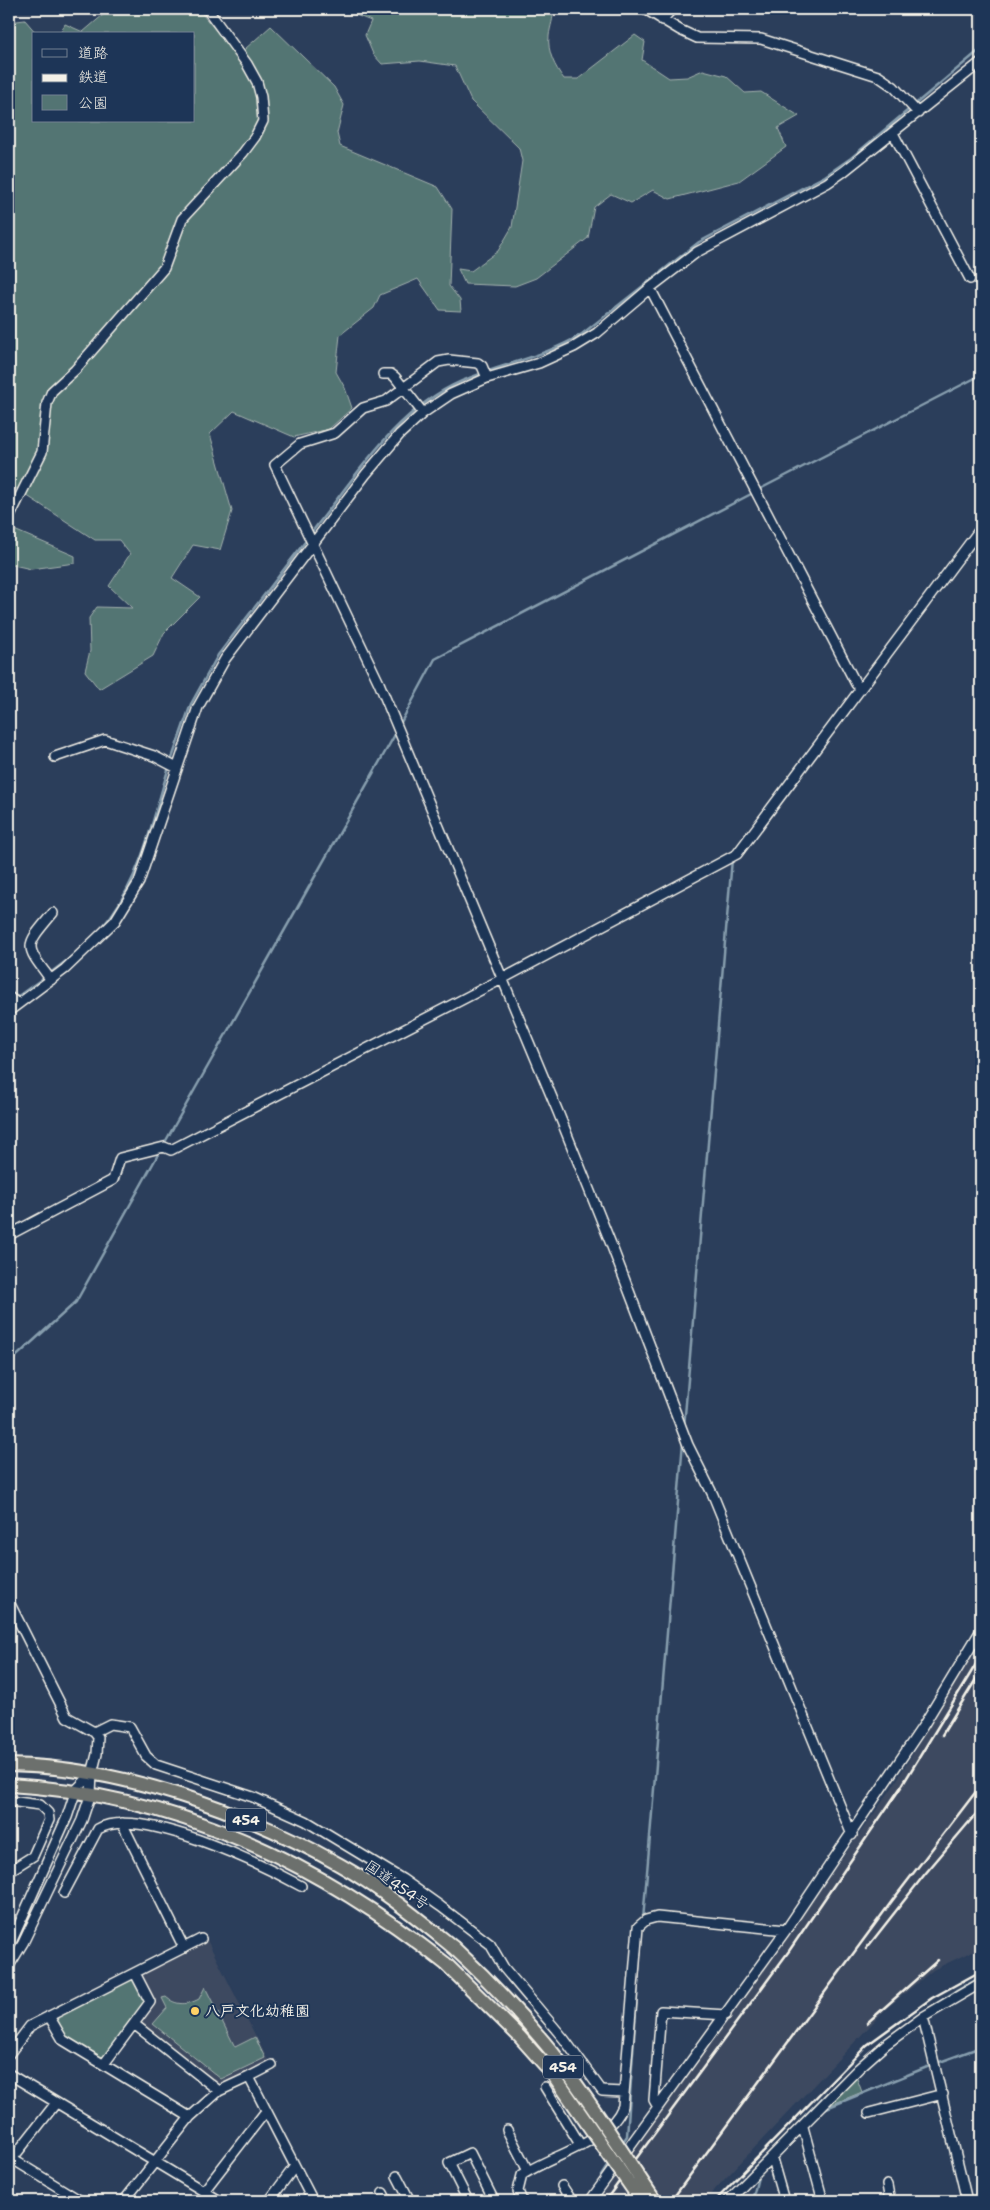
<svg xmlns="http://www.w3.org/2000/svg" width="990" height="2210" font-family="'Shantell Sans','Klee One',sans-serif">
<rect width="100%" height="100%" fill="#2b3e5b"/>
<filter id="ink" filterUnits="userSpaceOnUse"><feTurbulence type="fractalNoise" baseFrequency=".02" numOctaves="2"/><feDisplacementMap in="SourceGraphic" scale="10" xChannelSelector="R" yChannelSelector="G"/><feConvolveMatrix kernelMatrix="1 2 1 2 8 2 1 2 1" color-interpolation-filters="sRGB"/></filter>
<g filter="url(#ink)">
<path fill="#3c4960" d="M 981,1641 L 981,1947 L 933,1970 L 887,2008 L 704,2201 L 598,2201 L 892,1788 Z
M 207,1940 L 269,2062 L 222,2085 L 216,2085 L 141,2025 L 140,2021 L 155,2000 L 143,1976 L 143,1971 Z"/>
<path fill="#537473" stroke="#a4b2ae" d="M 110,9 L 198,9 L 237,56 L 271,26 L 334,87 L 344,105 L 337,133 L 340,146 L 438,187 L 452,209 L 449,286 L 460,300 L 461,311 L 440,310 L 418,279 L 380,295 L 374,308 L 340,335 L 336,372 L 345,388 L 352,408 L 329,429 L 294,437 L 234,411 L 210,434 L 232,511 L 220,550 L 193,545 L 172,578 L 200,597 L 164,633 L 153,656 L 99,689 L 85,671 L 90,651 L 89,618 L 97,607 L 132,608 L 109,586 L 130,554 L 119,540 L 95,540 L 9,484 L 9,22 L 25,20 L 37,34 L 34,34 L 34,121 L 194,121 L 194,34 L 60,34 L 65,24 L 83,32 Z
M 341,9 L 553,9 C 554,19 550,26 549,36 C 547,52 555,67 564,79 L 578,79 L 635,35 L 645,42 L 642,60 L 669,78 L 687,77 L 703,70 L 726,76 L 745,93 L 761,92 L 799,116 L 778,128 L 786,147 L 739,181 L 670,199 L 653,190 L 631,203 L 611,194 L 594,207 L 588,238 L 536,278 L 515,286 L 465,284 L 458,269 L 471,271 L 498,251 L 512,227 L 522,161 L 519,148 L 471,101 L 455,66 L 420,61 L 382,64 L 373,54 L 365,35 L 371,21 Z
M 12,529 L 75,556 L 75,563 L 31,569 L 9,564 L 9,535 Z
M 133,1978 L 145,2002 L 105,2056 L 100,2058 C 86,2049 54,2037 58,2016 Z
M 205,1987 L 235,2047 L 255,2037 L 265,2058 L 221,2079 L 153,2024 L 167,2008 L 162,1998 L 166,1997 C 176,2006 188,2005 199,1999 Z
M 856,2076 L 862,2092 L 828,2106 Z"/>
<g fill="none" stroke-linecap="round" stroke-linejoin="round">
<path stroke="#879eae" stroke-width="2.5" d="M 758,490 L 981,375
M 311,533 C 355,478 395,410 462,381 C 501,364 545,357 582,334 L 699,242 L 825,176 L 851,158 L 981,49
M 399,726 L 435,659 L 753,493
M 171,761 L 191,704 L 218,655 L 308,538
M 9,1003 C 43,977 85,952 111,916 C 143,872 153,817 169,767
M 164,1144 L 397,731
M 9,1363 L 76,1302 L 160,1151
M 684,1427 L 732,859
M 643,1920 L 683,1442
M 937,2063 L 981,2047
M 824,2109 L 932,2065
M 800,2121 C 859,2059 905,2018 981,1977
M 622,2143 L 627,2136 L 640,1955
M 601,2176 L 610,2162
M 752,2201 L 759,2173"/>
<defs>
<path id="minor" d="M 645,9 L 680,30 L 697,38 L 761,39 L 878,76 L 894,87 L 918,113
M 662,20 L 672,9
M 893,133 L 970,279
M 650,288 L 856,684 L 861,688
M 383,374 L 391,374 L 395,377 L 423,413
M 487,378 L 482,366 L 478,363 L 449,360 L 438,362 L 386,401 L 363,408 L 335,433 L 300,444 L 275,465 L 379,683 L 558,1112 L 611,1244 L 688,1445 L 713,1495 L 852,1835
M 9,518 L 42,452 L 47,403 L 52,391 L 75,370 L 164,268 L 182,219 L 243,153 L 255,137 L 263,121 L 261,97 L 257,82 L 247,64 L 207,9
M 55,757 L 105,740 L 154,756 L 177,768
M 51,980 C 24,944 24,948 53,913
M 9,997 L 18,1004
M 9,1011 L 65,969 L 115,921 L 139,882 L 198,707 L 225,659 L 366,474 L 400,434 L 423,413 L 451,394 L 487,378 L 539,363 L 574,347 L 597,333 L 650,288 L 697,252 L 827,183 L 843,172 L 981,62
M 9,1235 L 113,1180 L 120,1158 L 164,1147 L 171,1150 L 502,979 L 737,854 L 981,528
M 9,1602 L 67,1717 L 94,1732 L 98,1737 L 97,1754 L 92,1774 L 91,1793 L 82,1820 L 23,1943 L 9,1966
M 94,1732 L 110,1724 L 130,1727 L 146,1756 L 156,1765 L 253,1797 L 306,1821 L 402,1879 L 440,1906 L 490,1944 L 504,1968 L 564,2039 L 602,2091 L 623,2092
M 9,1801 L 40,1805 L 48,1813 L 49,1820 L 33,1856 L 9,1871
M 122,1823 L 184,1948
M 64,1893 L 98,1829 C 139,1805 261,1864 301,1886
M 9,1947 L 67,1817 L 76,1790 L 92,1774
M 49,2016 L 63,2040 L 190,2117
M 923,2017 L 967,2201
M 134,2024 L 219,2091
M 9,2054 L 30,2026 L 201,1939
M 104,2064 L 150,2002 L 135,1973
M 9,2074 L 220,2201
M 249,2077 L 272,2065
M 545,2087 L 581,2146
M 658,2107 L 654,2100 L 661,2011 L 726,2015
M 869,2113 L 943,2094
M 803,2127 L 821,2194
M 507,2130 L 528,2171
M 9,2157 L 81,2201
M 772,2159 L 784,2201
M 9,2163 L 56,2103
M 397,2176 L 410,2201
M 887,2185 L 890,2201
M 562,2186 L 572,2201
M 204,2191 L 266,2111
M 383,2193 L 387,2201
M 124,2201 L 190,2117 L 219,2091 L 249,2077 L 313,2201
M 269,2201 L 295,2166
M 468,2201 L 449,2163 L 470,2153 L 492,2197 L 485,2201
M 522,2201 L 518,2191 L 522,2175 C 551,2155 609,2143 623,2106 L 638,1927 L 646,1920 L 657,1917 L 786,1930 L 923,1726 L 981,1630
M 590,2201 L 786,1930
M 728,2201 L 859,2068 L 885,2045 L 923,2017 L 981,1983"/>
<path id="highway" d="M 9,1765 C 120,1767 244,1810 340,1865 C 381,1888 417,1918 453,1947
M 9,1785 C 175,1794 317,1862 446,1964"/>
</defs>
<use href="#minor" stroke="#f4f1e8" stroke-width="12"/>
<use href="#highway" stroke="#f4f1e8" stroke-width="16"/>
<use href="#minor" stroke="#1d3557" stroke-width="9"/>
<use href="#highway" stroke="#6c706d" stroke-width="12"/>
<path stroke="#f4f1e8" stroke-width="2.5" d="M 942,1735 L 981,1671
M 866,1949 L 925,1874 L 981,1808
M 867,2023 L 938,1960
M 605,2201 L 789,1951 L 903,1784 L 981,1656
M 671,2201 L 892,1901 L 981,1785
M 715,2201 L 867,2045 L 932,1998 L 981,1971"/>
<defs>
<path id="highway-bridge" d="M 453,1947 C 489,1980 522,2015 553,2053 C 590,2100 622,2152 655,2201
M 446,1964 L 519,2036 L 552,2073 L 641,2201"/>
</defs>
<use href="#highway-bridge" stroke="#f4f1e8" stroke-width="16" stroke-linecap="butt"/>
<use href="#highway-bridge" stroke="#6c706d" stroke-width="12"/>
</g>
</g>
<circle fill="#ffd166" stroke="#1d3557" stroke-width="2" cx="195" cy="2011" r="5"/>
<g text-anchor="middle" stroke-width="4" stroke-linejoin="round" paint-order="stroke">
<g fill="#1d3557" stroke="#b4b9bc" stroke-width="1">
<rect x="226" y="1808.5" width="40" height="23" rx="4"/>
<rect x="543" y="2055.5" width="40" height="23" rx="4"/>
</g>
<g font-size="14" font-weight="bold" fill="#f4f1e8">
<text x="246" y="1825">454</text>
<text x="563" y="2072">454</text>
</g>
<g font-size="15" fill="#f4f1e8" stroke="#1d3557">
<text transform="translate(397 1885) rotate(35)" y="5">国道454号</text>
</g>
<g font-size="15" font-weight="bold" fill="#f4f1e8" stroke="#1d3557" text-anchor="start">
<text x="205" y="2016">八戸文化幼稚園</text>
</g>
</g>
<rect width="990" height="2210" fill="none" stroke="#1d3557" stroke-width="30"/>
<rect x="15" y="15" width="960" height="2180" fill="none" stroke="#f4f1e8" stroke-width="2" filter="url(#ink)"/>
<rect x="32" y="32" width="162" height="90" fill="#1d3557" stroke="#738091"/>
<rect x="42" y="49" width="25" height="8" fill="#1d3557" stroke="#738091"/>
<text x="78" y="58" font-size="15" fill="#f4f1e8">道路</text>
<rect x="42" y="74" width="25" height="8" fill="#f4f1e8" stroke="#738091"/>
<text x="78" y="82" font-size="15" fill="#f4f1e8">鉄道</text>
<rect x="42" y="95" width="25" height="15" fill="#537473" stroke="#738091"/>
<text x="78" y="108" font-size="15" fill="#f4f1e8">公園</text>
</svg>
